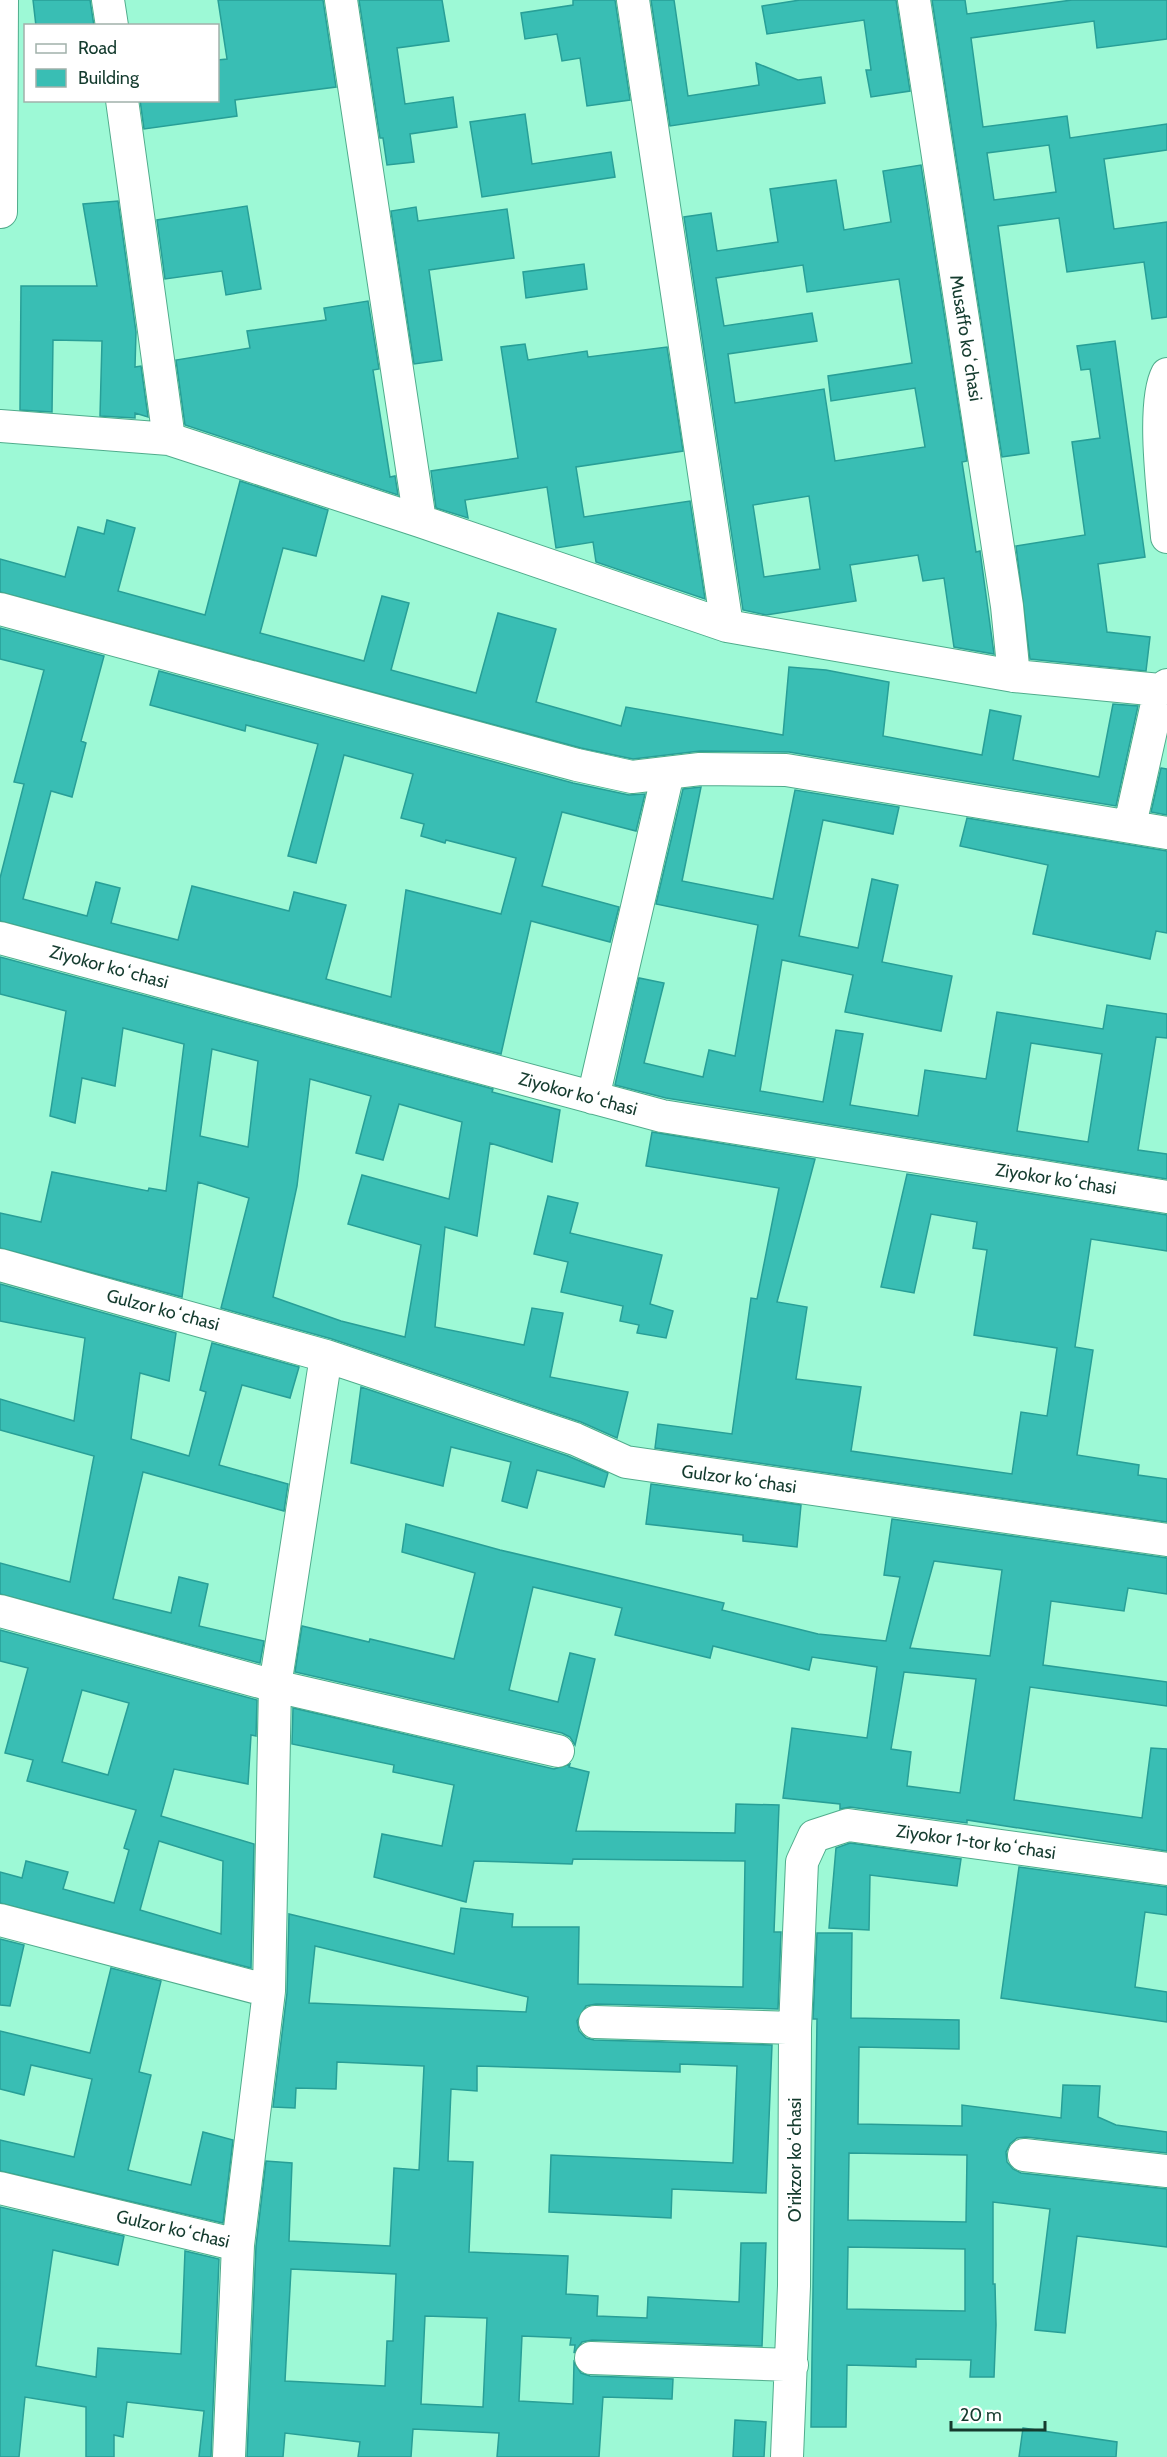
<svg xmlns="http://www.w3.org/2000/svg" width="1167" height="2457" font-family="Cabin,sans-serif">
<rect width="100%" height="100%" fill="#9df9d6"/>
<path fill="#39beb4" stroke="#289f97" stroke-width="1.5" fill-rule="evenodd" d="M 33,0 L 90,0 L 94,26 L 36,26 Z
M 218,0 L 323,0 L 336,87 L 235,100 L 237,116 L 144,129 L 140,100 L 218,100 L 218,60 L 227,59 Z
M 359,0 L 442,0 L 449,41 L 397,48 L 405,104 L 453,97 L 457,127 L 410,134 L 414,162 L 387,165 L 383,138 L 380,138 Z
M 573,0 L 615,0 L 630,100 L 587,106 L 580,58 L 562,61 L 557,34 L 525,39 L 521,13 L 573,5 Z
M 651,0 L 674,0 L 688,96 L 759,85 L 756,63 L 798,80 L 821,77 L 825,103 L 670,126 Z
M 800,0 L 896,0 L 910,91 L 871,97 L 866,70 L 871,70 L 864,20 L 767,34 L 762,6 Z
M 932,0 L 965,0 L 967,14 L 1072,0 L 1167,0 L 1167,39 L 1097,48 L 1094,21 L 971,38 L 983,127 L 1067,116 L 1070,138 L 1167,124 L 1167,150 L 1104,159 L 1114,229 L 1167,222 L 1167,317 L 1152,319 L 1144,262 L 1067,272 L 1059,218 L 998,226 L 1029,453 L 1002,457 ZM 1049,145 L 1056,192 L 994,200 L 987,153 Z
M 525,114 L 532,164 L 611,152 L 615,177 L 482,197 L 470,122 Z
M 921,165 L 967,461 L 962,462 L 976,552 L 980,551 L 994,654 L 954,647 L 944,578 L 923,581 L 918,555 L 850,565 L 856,601 L 766,615 L 743,610 L 684,217 L 711,213 L 717,251 L 778,242 L 770,189 L 836,180 L 844,230 L 891,222 L 883,171 ZM 803,265 L 807,292 L 899,279 L 912,363 L 828,376 L 831,401 L 915,388 L 925,447 L 835,461 L 824,389 L 735,403 L 728,354 L 817,341 L 812,313 L 724,326 L 716,278 ZM 809,496 L 820,569 L 764,577 L 753,505 Z
M 118,201 L 136,332 L 135,367 L 141,366 L 148,417 L 135,413 L 135,418 L 100,416 L 102,341 L 53,340 L 52,412 L 20,410 L 21,286 L 97,286 L 83,204 Z
M 247,206 L 261,289 L 226,295 L 222,271 L 165,279 L 157,220 Z
M 416,207 L 418,221 L 507,209 L 514,258 L 429,270 L 442,360 L 414,364 L 391,211 Z
M 584,264 L 587,289 L 526,298 L 523,272 Z
M 368,301 L 379,369 L 373,370 L 390,477 L 395,476 L 398,495 L 185,425 L 176,360 L 250,348 L 247,331 L 326,320 L 324,308 Z
M 1115,341 L 1145,557 L 1098,564 L 1107,632 L 1150,637 L 1146,671 L 1030,659 L 1016,546 L 1085,535 L 1072,442 L 1100,438 L 1090,369 L 1081,370 L 1077,346 Z
M 525,344 L 528,360 L 587,351 L 588,357 L 667,347 L 683,451 L 576,467 L 584,517 L 690,501 L 705,599 L 596,562 L 593,542 L 556,548 L 547,487 L 465,500 L 468,518 L 436,508 L 431,471 L 518,458 L 501,347 Z
M 240,481 L 328,510 L 316,556 L 283,548 L 260,633 L 364,661 L 382,596 L 409,603 L 391,670 L 476,693 L 498,613 L 556,629 L 536,702 L 621,726 L 626,707 L 783,735 L 789,667 L 826,670 L 889,682 L 883,736 L 982,755 L 990,710 L 1021,716 L 1013,760 L 1099,777 L 1113,704 L 1138,706 L 1116,806 L 789,752 L 700,751 L 633,759 L 581,748 L 0,592 L 0,559 L 65,577 L 78,527 L 104,534 L 107,520 L 135,528 L 118,591 L 205,615 Z
M 0,628 L 104,656 L 81,741 L 86,743 L 72,797 L 51,791 L 23,899 L 87,916 L 96,882 L 120,888 L 111,923 L 178,940 L 192,886 L 289,911 L 294,892 L 346,905 L 326,979 L 391,997 L 406,890 L 501,914 L 516,858 L 446,840 L 445,843 L 421,836 L 424,824 L 401,818 L 413,774 L 344,755 L 316,863 L 288,856 L 318,744 L 246,725 L 245,731 L 150,705 L 159,671 L 573,783 L 629,795 L 645,794 L 636,831 L 562,812 L 542,886 L 619,907 L 610,942 L 531,921 L 501,1054 L 0,921 L 0,878 L 24,784 L 14,782 L 44,670 L 0,659 Z
M 1161,768 L 1167,769 L 1167,815 L 1151,812 Z
M 701,787 L 682,881 L 773,899 L 795,790 L 899,807 L 893,834 L 823,820 L 799,936 L 858,948 L 872,879 L 898,885 L 882,962 L 952,976 L 941,1031 L 845,1012 L 853,975 L 782,960 L 760,1091 L 823,1102 L 836,1030 L 863,1034 L 850,1105 L 918,1116 L 925,1070 L 986,1079 L 997,1012 L 1103,1029 L 1107,1005 L 1167,1014 L 1167,1038 L 1156,1037 L 1138,1150 L 1167,1154 L 1167,1179 L 666,1098 L 615,1085 L 639,978 L 664,983 L 644,1063 L 703,1077 L 709,1050 L 735,1056 L 758,925 L 656,904 L 683,789 ZM 1031,1043 L 1102,1054 L 1088,1142 L 1017,1131 Z
M 967,818 L 1167,851 L 1167,933 L 1156,931 L 1150,959 L 1033,934 L 1048,865 L 960,846 Z
M 0,957 L 493,1089 L 492,1092 L 560,1110 L 552,1162 L 490,1143 L 477,1236 L 445,1227 L 435,1327 L 524,1345 L 532,1308 L 563,1313 L 550,1377 L 628,1392 L 617,1438 L 581,1422 L 332,1339 L 221,1308 L 249,1198 L 198,1182 L 182,1297 L 0,1248 L 0,1213 L 41,1222 L 52,1172 L 148,1191 L 149,1188 L 166,1191 L 184,1044 L 123,1028 L 115,1086 L 82,1078 L 75,1123 L 50,1116 L 66,1011 L 0,994 ZM 212,1049 L 258,1061 L 248,1147 L 200,1136 ZM 310,1079 L 371,1096 L 356,1153 L 383,1160 L 399,1104 L 462,1122 L 449,1199 L 362,1175 L 348,1224 L 421,1245 L 405,1337 L 341,1321 L 273,1297 L 297,1186 Z
M 652,1132 L 815,1159 L 777,1302 L 807,1307 L 796,1379 L 861,1387 L 851,1451 L 1012,1474 L 1021,1412 L 1047,1416 L 1057,1348 L 974,1335 L 987,1250 L 973,1248 L 977,1222 L 931,1214 L 914,1293 L 881,1287 L 907,1174 L 1167,1215 L 1167,1251 L 1091,1239 L 1075,1347 L 1093,1350 L 1077,1455 L 1139,1465 L 1138,1475 L 1167,1479 L 1167,1522 L 655,1448 L 658,1424 L 732,1434 L 751,1298 L 757,1299 L 779,1188 L 646,1166 Z
M 548,1196 L 578,1203 L 570,1233 L 662,1255 L 650,1304 L 673,1311 L 666,1338 L 637,1333 L 639,1325 L 620,1321 L 623,1306 L 561,1292 L 568,1262 L 534,1254 Z
M 0,1284 L 176,1333 L 169,1381 L 140,1373 L 131,1439 L 189,1456 L 206,1392 L 200,1390 L 212,1343 L 299,1367 L 290,1398 L 242,1385 L 219,1465 L 288,1484 L 284,1511 L 143,1472 L 113,1599 L 171,1613 L 179,1577 L 208,1584 L 199,1626 L 264,1641 L 260,1663 L 0,1594 L 0,1563 L 70,1582 L 94,1456 L 0,1430 L 0,1399 L 74,1421 L 85,1338 L 0,1321 Z
M 361,1387 L 568,1456 L 608,1473 L 604,1487 L 537,1470 L 527,1508 L 502,1501 L 511,1462 L 451,1447 L 443,1486 L 351,1463 Z
M 651,1484 L 801,1505 L 797,1547 L 743,1541 L 743,1535 L 646,1524 Z
M 892,1519 L 1167,1558 L 1167,1594 L 1128,1588 L 1124,1611 L 1051,1601 L 1043,1665 L 1167,1682 L 1167,1706 L 1030,1687 L 1014,1800 L 1142,1818 L 1151,1748 L 1167,1749 L 1167,1851 L 967,1820 L 967,1823 L 850,1807 L 840,1809 L 840,1804 L 783,1798 L 792,1728 L 867,1738 L 877,1667 L 812,1657 L 809,1670 L 713,1646 L 710,1658 L 615,1635 L 622,1608 L 533,1587 L 509,1690 L 558,1702 L 570,1653 L 595,1659 L 575,1745 L 570,1737 L 562,1733 L 295,1672 L 302,1626 L 369,1642 L 370,1639 L 454,1659 L 475,1573 L 402,1552 L 406,1524 L 500,1550 L 724,1603 L 722,1610 L 818,1634 L 886,1641 L 900,1577 L 884,1575 ZM 934,1561 L 1002,1570 L 990,1656 L 910,1648 ZM 904,1672 L 976,1679 L 960,1793 L 907,1786 L 911,1752 L 891,1749 Z
M 0,1630 L 257,1700 L 256,1736 L 251,1735 L 248,1784 L 174,1769 L 161,1816 L 254,1844 L 251,1968 L 0,1903 L 0,1872 L 22,1878 L 26,1861 L 68,1872 L 63,1889 L 114,1903 L 129,1850 L 124,1848 L 136,1810 L 27,1781 L 33,1760 L 5,1753 L 28,1668 L 0,1661 ZM 82,1690 L 129,1703 L 108,1775 L 62,1762 ZM 159,1841 L 223,1861 L 221,1934 L 140,1910 Z
M 293,1708 L 554,1769 L 570,1764 L 569,1767 L 589,1772 L 576,1831 L 735,1833 L 736,1804 L 779,1805 L 774,1932 L 781,1932 L 778,2009 L 596,2004 L 586,2006 L 577,2021 L 579,2031 L 586,2038 L 594,2040 L 772,2045 L 766,2193 L 672,2189 L 671,2218 L 549,2212 L 551,2155 L 733,2163 L 737,2066 L 680,2064 L 680,2072 L 477,2066 L 477,2091 L 451,2089 L 448,2161 L 473,2162 L 469,2252 L 568,2256 L 566,2294 L 598,2296 L 597,2316 L 647,2318 L 648,2297 L 739,2302 L 741,2243 L 766,2243 L 762,2346 L 592,2340 L 582,2342 L 574,2353 L 575,2345 L 570,2345 L 571,2338 L 522,2336 L 519,2401 L 573,2404 L 574,2362 L 581,2373 L 590,2376 L 673,2379 L 672,2399 L 603,2397 L 599,2457 L 497,2457 L 499,2433 L 413,2429 L 411,2457 L 358,2457 L 360,2442 L 285,2433 L 283,2457 L 247,2457 L 256,2246 L 266,2161 L 292,2163 L 289,2241 L 390,2246 L 394,2168 L 419,2170 L 424,2066 L 337,2062 L 336,2089 L 296,2088 L 295,2108 L 273,2107 L 287,1993 L 289,1914 L 454,1954 L 461,1908 L 513,1914 L 512,1927 L 579,1927 L 578,1984 L 743,1987 L 745,1861 L 573,1859 L 572,1864 L 474,1861 L 466,1902 L 374,1877 L 382,1834 L 442,1846 L 454,1785 L 393,1772 L 394,1765 L 292,1744 ZM 315,1946 L 528,1997 L 526,2012 L 309,2003 ZM 291,2269 L 396,2274 L 393,2341 L 387,2341 L 385,2386 L 285,2381 ZM 425,2316 L 487,2318 L 483,2407 L 421,2404 Z
M 850,1843 L 961,1859 L 957,1886 L 870,1875 L 869,1930 L 829,1928 L 836,1848 Z
M 1019,1867 L 1167,1887 L 1167,1915 L 1145,1912 L 1135,1987 L 1167,1992 L 1167,2022 L 1001,1998 Z
M 817,1933 L 852,1933 L 851,2018 L 959,2020 L 959,2049 L 859,2047 L 858,2124 L 962,2126 L 962,2105 L 1061,2118 L 1063,2085 L 1100,2086 L 1098,2117 L 1116,2125 L 1167,2132 L 1167,2153 L 1026,2137 L 1017,2138 L 1010,2144 L 1006,2152 L 1007,2162 L 1013,2169 L 1021,2173 L 1167,2189 L 1167,2247 L 1077,2236 L 1065,2333 L 1035,2330 L 1050,2209 L 993,2202 L 993,2284 L 995,2284 L 996,2325 L 994,2377 L 970,2377 L 971,2360 L 916,2359 L 916,2367 L 847,2365 L 846,2427 L 811,2427 L 817,2019 L 813,2019 ZM 849,2153 L 967,2155 L 966,2222 L 848,2220 ZM 848,2247 L 965,2249 L 965,2311 L 847,2309 Z
M 0,1939 L 24,1945 L 10,2006 L 0,2005 Z
M 111,1968 L 161,1981 L 139,2072 L 151,2075 L 128,2170 L 191,2185 L 203,2132 L 233,2140 L 223,2223 L 0,2171 L 0,2140 L 74,2157 L 92,2079 L 31,2065 L 24,2095 L 0,2089 L 0,2031 L 90,2053 Z
M 0,2207 L 124,2236 L 118,2265 L 53,2250 L 36,2366 L 96,2377 L 98,2348 L 181,2354 L 185,2251 L 219,2259 L 211,2457 L 199,2457 L 204,2411 L 127,2402 L 123,2437 L 114,2435 L 114,2457 L 86,2457 L 86,2407 L 25,2397 L 19,2457 L 0,2457 Z
M 735,2420 L 766,2422 L 764,2457 L 733,2457 Z
M 1023,2428 L 1117,2442 L 1116,2457 L 1019,2457 Z"/>
<g fill="none" stroke-linecap="round" stroke-linejoin="round">
<defs>
<path id="minor" d="M 108,0 L 112,26
M 341,0 L 420,521
M 633,0 L 727,626
M 914,0 L 1007,606 L 1014,676
M 122,100 L 169,439
M 1,212 L 2,0
M 1167,374 C 1151,404 1164,500 1167,537
M 0,426 L 169,439 L 420,521 L 727,626 L 1014,676 L 1160,690 L 1167,685
M 0,609 L 577,765 L 632,777 L 700,769 L 786,770 L 1167,833
M 1130,825 L 1160,690
M 0,938 L 662,1116 L 1167,1197
M 593,1098 L 668,773
M 0,1265 L 326,1356 L 575,1439 L 626,1462 L 1167,1540
M 0,1611 L 275,1686 L 558,1751
M 0,1920 L 269,1991
M 595,2022 L 795,2028
M 1024,2155 L 1167,2171
M 0,2188 L 238,2245 L 269,1991 L 275,1686 L 326,1356
M 591,2358 L 792,2365
M 229,2457 L 238,2245
M 787,2457 L 794,2286 L 795,2028 L 802,1862 L 814,1836 L 848,1825 L 1167,1869"/>
</defs>
<use href="#minor" stroke="#50ac8c" stroke-width="34"/>
<use href="#minor" stroke="#fff" stroke-width="32"/>
</g>
<g text-anchor="middle" stroke-width="5" stroke-linejoin="round" paint-order="stroke">
<g font-size="18" fill="#143b2e" stroke="#fff">
<text transform="translate(966 338) rotate(81)" y="6">Musaffo koʻchasi</text>
<text transform="translate(109 967) rotate(15)" y="6">Ziyokor koʻchasi</text>
<text transform="translate(578 1094) rotate(15)" y="6">Ziyokor koʻchasi</text>
<text transform="translate(1056 1179) rotate(9)" y="6">Ziyokor koʻchasi</text>
<text transform="translate(163 1310) rotate(15)" y="6">Gulzor koʻchasi</text>
<text transform="translate(739 1479) rotate(8)" y="6">Gulzor koʻchasi</text>
<text transform="translate(976 1842) rotate(8)" y="6">Ziyokor 1-tor koʻchasi</text>
<text transform="translate(795 2160) rotate(-90)" y="6">O'rikzor koʻchasi</text>
<text transform="translate(173 2229) rotate(13)" y="6">Gulzor koʻchasi</text>
</g>
</g>
<rect x="24" y="24" width="195" height="78" fill="#ffffff" stroke="#a1b1ab" stroke-width="1.5"/>
<rect x="36" y="44" width="30" height="9" fill="#ffffff" stroke="#a1b1ab" stroke-width="1.5"/>
<text x="78" y="54" font-size="18" fill="#143b2e">Road</text>
<rect x="36" y="69" width="30" height="18" fill="#39beb4" stroke="#a1b1ab" stroke-width="1.5"/>
<text x="78" y="84" font-size="18" fill="#143b2e">Building</text>
<path d="M951 2421v9h94v-9" fill="none" stroke="#143b2e" stroke-width="3"/>
<text x="960" y="2421" font-size="18" fill="#143b2e" stroke="#ffffff" stroke-width="4.5" paint-order="stroke">20 m</text>
</svg>
